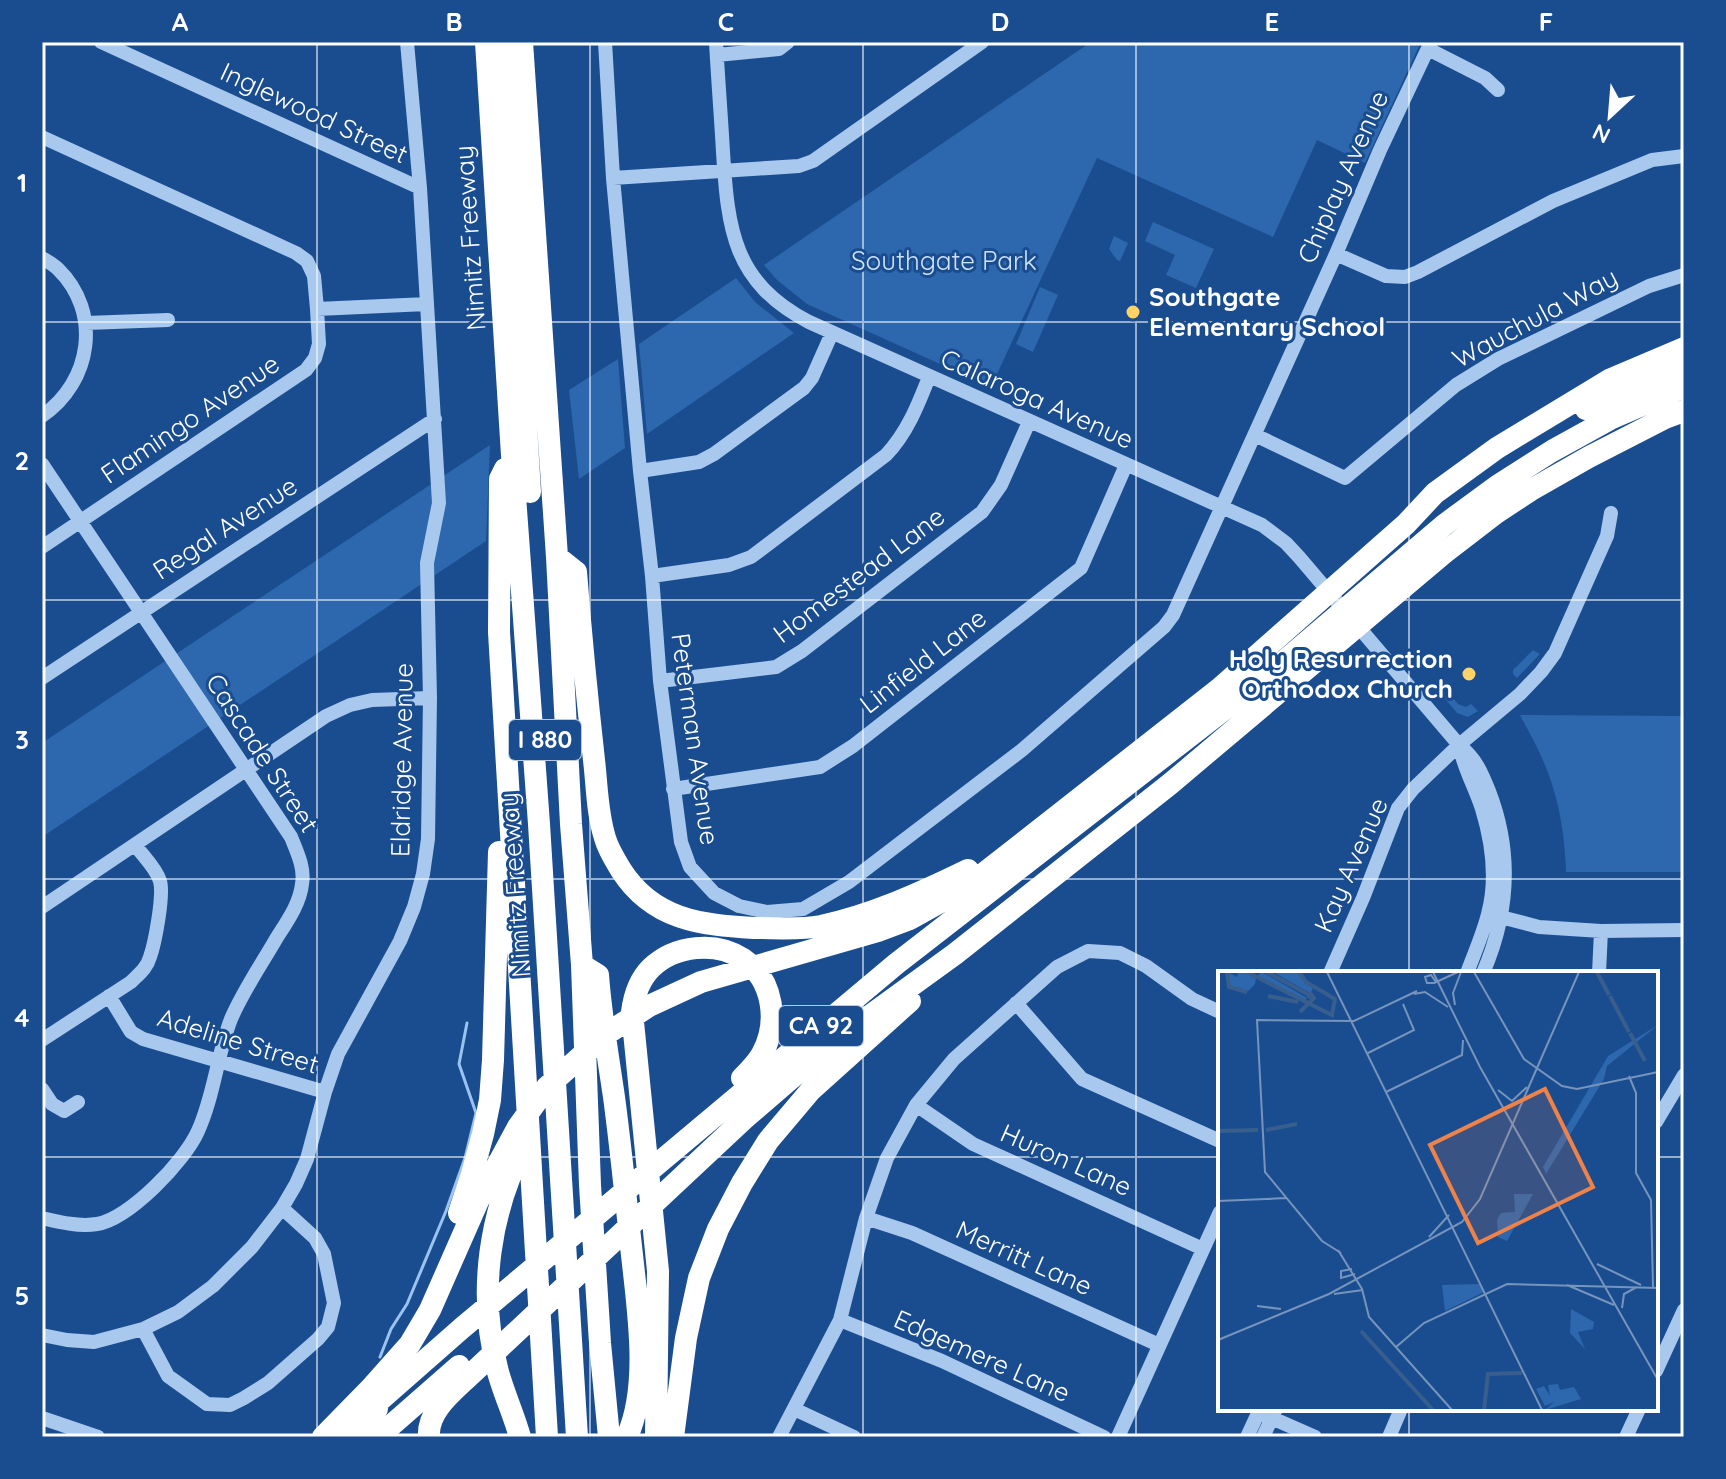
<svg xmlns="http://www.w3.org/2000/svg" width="1726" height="1479" font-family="Quicksand,sans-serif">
<rect width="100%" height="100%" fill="#1a4d8f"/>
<path fill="#2d67ad" d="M 1091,42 L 1421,42 L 1365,163 L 1317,140 L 1273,237 L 1097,158 L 991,387 L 807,304 L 777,280 L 764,265 Z
M 1153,222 L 1214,249 L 1196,288 L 1166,275 L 1175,255 L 1145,241 Z
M 1114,236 L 1128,243 L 1120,261 L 1117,260 L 1109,249 Z
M 736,278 L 755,302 L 794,333 L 647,434 L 639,344 Z
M 1040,287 L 1058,295 L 1033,352 L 1016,344 Z
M 618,359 L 625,448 L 579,479 L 569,390 Z
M 490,445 L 486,541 L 42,837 L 42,743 Z
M 1533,650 L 1540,654 L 1539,655 L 1517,678 L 1513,674 L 1513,670 Z
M 1441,684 L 1458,704 L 1466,707 L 1471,704 L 1478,711 L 1468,717 L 1457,713 L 1436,688 Z
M 1520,715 L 1684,716 L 1684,872 L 1566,872 C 1565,839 1560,804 1548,773 C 1541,753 1530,734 1520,715 Z"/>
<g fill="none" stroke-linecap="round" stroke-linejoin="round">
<path stroke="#9bc3f1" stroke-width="3" d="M 380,1357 L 391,1329 L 407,1304 L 446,1211 L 465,1158 L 476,1113 L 459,1064 L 467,1023"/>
<path stroke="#a8c8ee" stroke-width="14" d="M 101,42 L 420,188
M 605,42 L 613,178 L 640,471 L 652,576 L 660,681 L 681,842 L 690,867 L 714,893 L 739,906 L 767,912 L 803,909 L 849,882 L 1022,750 L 1164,627 L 1173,615 L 1336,254 L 1380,150 L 1431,42
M 716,42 C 718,79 721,116 723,152 C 728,230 733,282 809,322 L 1262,525 L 1286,543 L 1299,557 L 1459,745 C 1476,759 1481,771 1489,791 C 1513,853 1509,913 1483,973
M 1428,49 L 1485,78 L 1498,90
M 717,55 L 779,49 L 788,42
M 42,137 L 296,253 L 307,261 L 314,276 L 317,309 L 319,344 L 315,358 L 306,370 L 42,547
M 613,178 L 799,166 L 813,161 L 982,42
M 1336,254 L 1386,276 L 1405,277 L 1418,272 L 1553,201 L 1652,160 L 1684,156
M 42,258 C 47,261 53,264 58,269 C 102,312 92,382 42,416
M 317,309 L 427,304
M 86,323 L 168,320
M 1255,435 L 1345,478 L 1456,385 L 1498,359 L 1649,286 L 1684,275
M 42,464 L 291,837 C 297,852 305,868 302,884 C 300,904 286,923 276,939 C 261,965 243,991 231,1019 C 217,1055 214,1096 198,1131 C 185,1161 129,1219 97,1224 C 79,1227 59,1222 42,1218
M 640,471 L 699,462 L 714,454 L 804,388 L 812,378 L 832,333
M 652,576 L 729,565 L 751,557 L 886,455 C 907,433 918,405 929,377
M 42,678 L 435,419
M 660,681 L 776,667 L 802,651 L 982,512 L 1001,485 L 1029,422
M 1459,745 C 1464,769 1475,787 1482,809 C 1492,842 1497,881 1488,914 C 1483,934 1474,954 1467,973
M 673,789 L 820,767 L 853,746 L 1081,568 L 1126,465
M 42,907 L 326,716 L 350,705 L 372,700 L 430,698
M 1493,915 L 1539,927 L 1601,931 L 1684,930
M 1330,973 L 1363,898 L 1398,808 L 1413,789 L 1459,745 L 1520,694 L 1541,672 L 1555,653 L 1607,536 L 1611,513
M 1599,973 L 1601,931
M 109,996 L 131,1032 L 143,1039 L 325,1092
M 1016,1003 L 1082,1079 L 1220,1141
M 42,1040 L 131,982 C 139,974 147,968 150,957 C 155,943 164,895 160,881 C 156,868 143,856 135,845
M 42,1089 L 52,1104 L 64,1111 L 78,1102
M 916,1105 L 973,1144 L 1203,1249
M 1656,1122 L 1684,1075
M 866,1218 L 912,1233 L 1159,1345
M 840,1320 L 942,1361 L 1104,1437
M 143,1329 L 168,1376 L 207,1404 L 230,1405 L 244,1398 L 268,1383 L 318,1339 L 328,1327 L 334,1303 L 324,1254 L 315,1238 L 282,1208
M 42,1335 L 67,1340 L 94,1342 L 143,1329 L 178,1312 L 213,1286 L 252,1247 L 282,1208 L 296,1184 L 307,1159 L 325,1092 L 338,1054 L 400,941 L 414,907 L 423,874 L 428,839 L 430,698 L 427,563 L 439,503 L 420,188 L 407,42
M 1656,1371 L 1684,1310
M 794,1409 L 854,1437
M 1258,1412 L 1315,1437
M 42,1418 L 98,1437
M 779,1437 L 840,1320 L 866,1218 L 887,1158 L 916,1105 L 954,1059 L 1057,967 L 1088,951 L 1120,953 L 1146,966 L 1192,999 L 1220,1012
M 1118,1437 L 1220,1212
M 1247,1437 L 1260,1409
M 1263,1437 L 1276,1409
M 1389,1437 L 1401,1409
M 1626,1437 L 1639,1409"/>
<path stroke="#fff" stroke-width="22" d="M 486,42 L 512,455 L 539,824 L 577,1437
M 503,42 L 530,492
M 522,42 L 557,557 L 571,824 L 582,965 L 590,1185 L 600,1343 L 609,1437
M 1586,409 L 1601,400 L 1684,367
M 505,469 L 500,479 L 499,632 L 547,1437
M 557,557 L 576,572 C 581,635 587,697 594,760 C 597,785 597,813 605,838 C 608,849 615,860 621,870 C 653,920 701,925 754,928 C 776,928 799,930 821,926 C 872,915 921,893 968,870
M 582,965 L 598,975 C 601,1016 608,1056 614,1097 C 621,1149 626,1202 632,1255 C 638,1311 650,1386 627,1437
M 459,1213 L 472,1174 L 483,1134 L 490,1100 L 493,1060 L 499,852
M 363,1415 L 462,1328 L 896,964 L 1262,680 L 1444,525 L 1497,486 L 1552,451 L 1610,419 L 1684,387
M 323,1437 L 370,1389 L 410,1344 L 430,1310 L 478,1201 L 518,1127 L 547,1087 L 588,1050 L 608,1033 L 649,1006 L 701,982 L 878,931 L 910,919 L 937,904 L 978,878 L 1219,689 L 1406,524 L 1435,493 L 1497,448 L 1611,379 L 1684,348
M 350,1437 L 377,1409
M 378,1437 L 459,1366
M 429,1437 C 427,1413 449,1395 465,1380 L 744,1119 L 831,1044 L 955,954 L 1170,784 L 1444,553 L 1496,513 L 1531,490 L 1589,457 L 1665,418 L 1684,411
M 520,1437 C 514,1415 504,1394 498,1372 C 477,1293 489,1209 528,1138
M 656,1437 L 658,1271 L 632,1012 C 634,996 639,980 651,968 C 675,945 716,941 743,959 C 774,980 779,1023 762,1054 C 757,1063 750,1070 742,1078
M 673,1437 L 686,1338 L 699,1278 L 718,1229 L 742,1183 L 768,1141 L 811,1090 L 910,1001"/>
</g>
<path fill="none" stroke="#fff" stroke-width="2" stroke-opacity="0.55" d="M 317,42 L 317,1437M 590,42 L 590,1437M 863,42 L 863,1437M 1136,42 L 1136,1437M 1409,42 L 1409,973M 42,322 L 1684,322M 42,600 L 1684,600M 42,879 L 1684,879M 42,1157 L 1220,1157M 1656,1157 L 1684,1157M 1409,1409 L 1409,1437"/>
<g fill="#ffd265" stroke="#1a4d8f" stroke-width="3">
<circle cx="1133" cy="312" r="8"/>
<circle cx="1469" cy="674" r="8"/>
</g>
<g text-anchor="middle" stroke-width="6" stroke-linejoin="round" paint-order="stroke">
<g fill="#1a4d8f" stroke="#bacadd" stroke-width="2">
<rect x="509" y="720" width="72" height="40" rx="6"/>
<rect x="779" y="1006" width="84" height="40" rx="6"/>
</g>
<g font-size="24" font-weight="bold" fill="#fff">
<text x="545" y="748">I 880</text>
<text x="821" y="1034">CA 92</text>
</g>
<g font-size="26" fill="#fff" stroke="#1a4d8f">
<text transform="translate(314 113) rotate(25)" y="9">Inglewood Street</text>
<text transform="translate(1343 177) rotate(-66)" y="9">Chiplay Avenue</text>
<text transform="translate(470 238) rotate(-94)" y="9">Nimitz Freeway</text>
<text transform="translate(1535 318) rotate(-28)" y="9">Wauchula Way</text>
<text transform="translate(1037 399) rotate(24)" y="9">Calaroga Avenue</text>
<text transform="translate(190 419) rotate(-34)" y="9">Flamingo Avenue</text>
<text transform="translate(225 528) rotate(-33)" y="9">Regal Avenue</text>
<text transform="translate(859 575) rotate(-37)" y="9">Homestead Lane</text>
<text transform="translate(923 661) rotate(-38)" y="9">Linfield Lane</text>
<text transform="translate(695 739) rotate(82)" y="9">Peterman Avenue</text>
<text transform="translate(262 753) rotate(57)" y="9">Cascade Street</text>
<text transform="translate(402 760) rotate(-89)" y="9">Eldridge Avenue</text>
<text transform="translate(1351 865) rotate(-66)" y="9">Kay Avenue</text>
<text transform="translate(515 885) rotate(-94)" y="9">Nimitz Freeway</text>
<text transform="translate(238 1041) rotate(17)" y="9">Adeline Street</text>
<text transform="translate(1066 1160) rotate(24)" y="9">Huron Lane</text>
<text transform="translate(1024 1258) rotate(24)" y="9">Merritt Lane</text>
<text transform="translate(982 1356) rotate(24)" y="9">Edgemere Lane</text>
</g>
<g font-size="26" fill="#cee2fa" stroke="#1a4d8f">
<text x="944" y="270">Southgate Park</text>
</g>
<g font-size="26" font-weight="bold" fill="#fff" stroke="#1a4d8f" text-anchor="start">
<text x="1149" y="306">Southgate<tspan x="1149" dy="30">Elementary School</tspan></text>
<text x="1453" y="668" text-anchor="end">Holy Resurrection<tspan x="1453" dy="30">Orthodox Church</tspan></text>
</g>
</g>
<g transform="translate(1218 971)">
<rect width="440" height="440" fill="#1a4d8f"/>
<path d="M 10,1 L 19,6 L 20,1 L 27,1 L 38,7 L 37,13 L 30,20 L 13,17 ZM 44,1 L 89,27 L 87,31 L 39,5 ZM 55,1 L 81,1 L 95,18 L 92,22 ZM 440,54 L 389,95 L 386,108 L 328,203 L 325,196 L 390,85 ZM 296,223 L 315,223 L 289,270 L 280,266 L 279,249 L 283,242 L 297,241 ZM 262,313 L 266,321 L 227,340 L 224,314 ZM 353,338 L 376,351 L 375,358 L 360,361 L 367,378 L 352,362 ZM 340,413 L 342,419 L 356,416 L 363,428 L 327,439 L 336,431 L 327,435 L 318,418 L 326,415 L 332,425 L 330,414 Z" fill="#2d67ad"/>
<path fill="none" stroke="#385e8e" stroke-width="4" d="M 9,1 L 11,16 L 29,21M 29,1 L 114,44 L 117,28 L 88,11 L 81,1M 49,1 L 93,25M 379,1 L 391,24M 50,25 L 80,31M 392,25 L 411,61M 82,41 L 96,27 L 93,23 L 90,27M 412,62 L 427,90M 48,159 L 79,153M 0,160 L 40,159M 143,360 L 215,439M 266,439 L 270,403 L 304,402"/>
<path fill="none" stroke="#7694bc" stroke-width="2" d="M 109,1 L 324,439M 215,1 L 262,96 L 440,409M 256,1 L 306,88 L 344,115 L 359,118 L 440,101M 216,12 L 240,1M 216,12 L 209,12 L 207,6 L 213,4 L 218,11M 196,23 L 207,21 L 230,36M 237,34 L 235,22 L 243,1M 150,82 L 196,59 L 185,33M 319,97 L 361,1M 411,105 L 418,122 L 418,202 L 433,229 L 435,317M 280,119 L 294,130 L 309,116M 168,121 L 244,84 L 245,69M 0,230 L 69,227M 211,266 L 231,244M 120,279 L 144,318 L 151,346 L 234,439M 123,282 L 104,270 L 47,201 L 39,49 L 136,50 L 199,20M 379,293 L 423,314M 134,298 L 123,300 L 123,307 L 137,303M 349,314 L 396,334M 116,323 L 145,319M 39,335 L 63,338M 404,337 L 406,323 L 419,316M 0,369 L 111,323 L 244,251 L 262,228 L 319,97M 178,376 L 206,352 L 289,313 L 440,317"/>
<path fill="#ee8249" fill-opacity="0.15" stroke="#ee8249" stroke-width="4" d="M 327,118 L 375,216 L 260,272 L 212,174 Z"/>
<rect width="440" height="440" fill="none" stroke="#fff" stroke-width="4"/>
</g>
<rect width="1726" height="1479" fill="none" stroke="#1a4d8f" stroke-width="88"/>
<g transform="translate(1610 116) rotate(206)" stroke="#1a4d8f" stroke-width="6" paint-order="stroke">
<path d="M0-6L14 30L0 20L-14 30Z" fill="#ffffff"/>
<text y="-12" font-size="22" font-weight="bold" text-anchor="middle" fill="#ffffff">N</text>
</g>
<rect x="44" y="44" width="1638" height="1391" fill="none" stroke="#fff" stroke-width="3"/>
<g font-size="26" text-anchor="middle" font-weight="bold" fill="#fff">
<text x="180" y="31">A</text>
<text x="454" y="31">B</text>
<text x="726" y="31">C</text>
<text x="1000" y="31">D</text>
<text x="1272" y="31">E</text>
<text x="1546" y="31">F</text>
<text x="22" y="192">1</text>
<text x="22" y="470">2</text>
<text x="22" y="749">3</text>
<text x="22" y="1027">4</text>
<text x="22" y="1305">5</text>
</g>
</svg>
